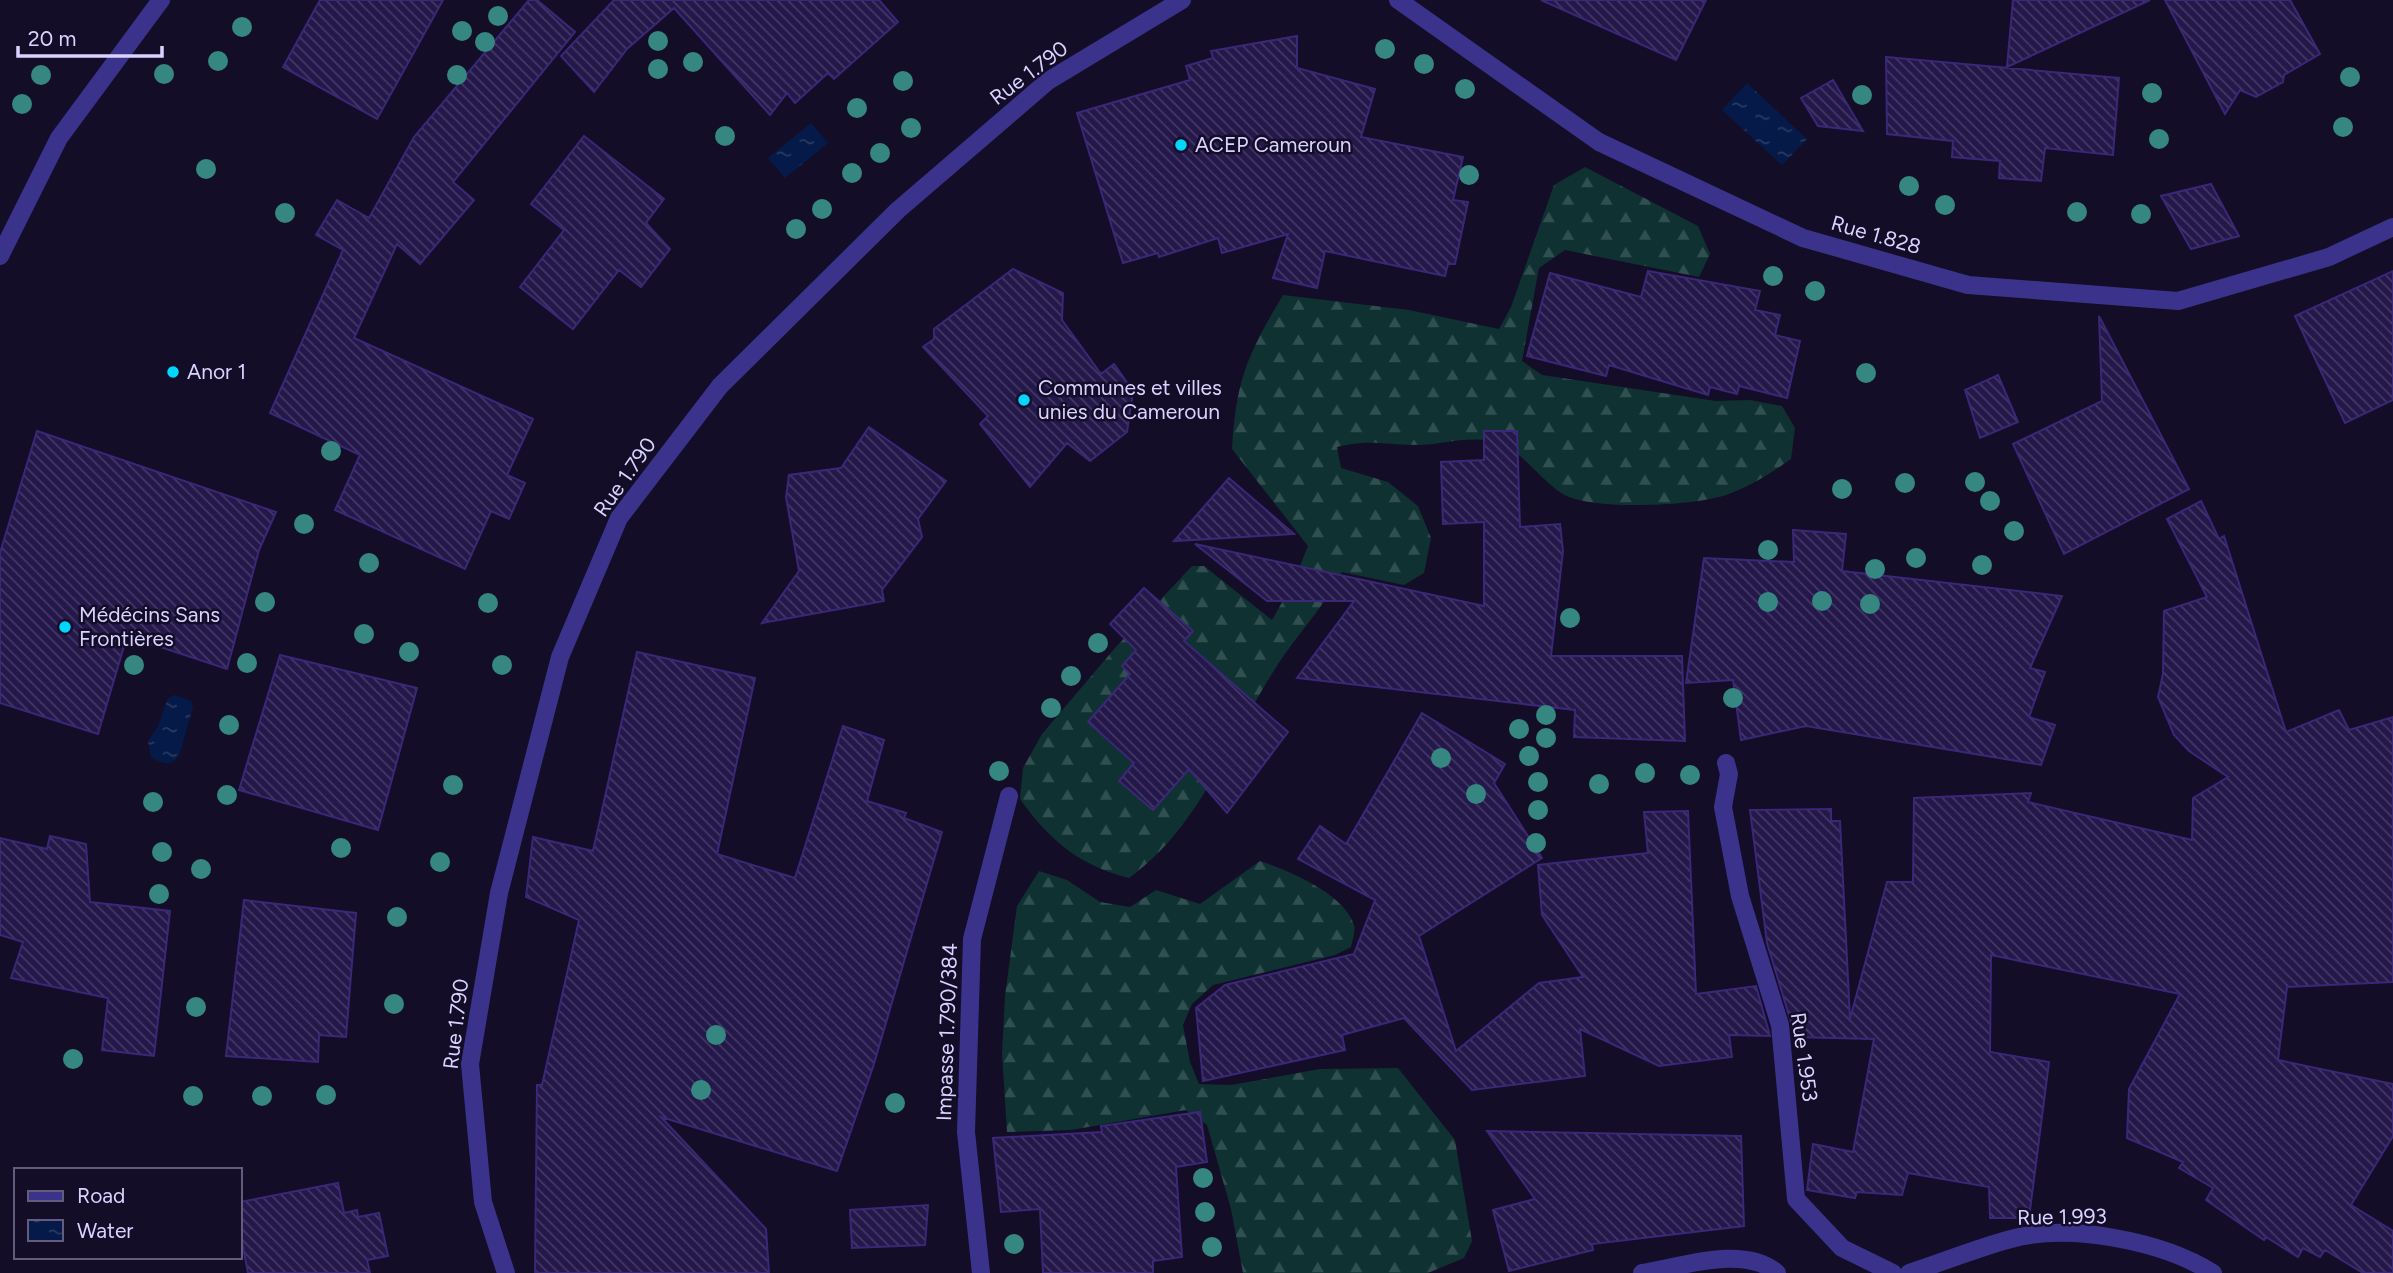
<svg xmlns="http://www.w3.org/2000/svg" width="2393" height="1273" font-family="Figtree,sans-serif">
<defs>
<pattern id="forest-firs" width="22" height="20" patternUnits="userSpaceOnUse" patternTransform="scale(1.75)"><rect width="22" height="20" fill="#0f3132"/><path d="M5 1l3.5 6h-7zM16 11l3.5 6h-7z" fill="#314e51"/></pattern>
<pattern id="water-ripples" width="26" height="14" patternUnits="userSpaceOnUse" patternTransform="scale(1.75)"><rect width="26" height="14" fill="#051a48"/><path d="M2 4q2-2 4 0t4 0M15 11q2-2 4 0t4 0" fill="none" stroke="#293a63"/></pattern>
<pattern id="building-back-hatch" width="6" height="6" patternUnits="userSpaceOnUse" patternTransform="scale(1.75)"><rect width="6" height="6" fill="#24174a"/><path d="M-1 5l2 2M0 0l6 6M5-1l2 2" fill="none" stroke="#433865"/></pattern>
</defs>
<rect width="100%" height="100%" fill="#130d27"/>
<path fill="url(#forest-firs)" d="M 1585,167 L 1698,226 L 1710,254 L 1699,277 L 1565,250 L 1539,268 L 1522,361 L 1542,375 L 1716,401 L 1750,400 L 1782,406 L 1795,428 L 1791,459 C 1771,473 1750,487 1726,495 C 1695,506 1590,511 1563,494 C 1542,481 1527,457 1505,446 C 1477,432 1445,445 1416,445 C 1384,445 1370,439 1337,447 L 1341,468 L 1388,482 L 1418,506 L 1431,538 L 1424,573 L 1404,585 L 1342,572 C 1324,608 1296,635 1275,669 C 1228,741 1201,826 1129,878 C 1080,866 1049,840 1020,799 L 1023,768 L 1042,734 L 1115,648 L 1192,566 L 1204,566 L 1272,620 L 1293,583 L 1308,546 L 1232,449 C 1236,379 1248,354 1283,295 L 1409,310 L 1499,329 L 1511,307 L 1554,185 Z
M 1260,861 C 1288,870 1345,894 1354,925 C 1356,931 1352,941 1351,947 L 1335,955 L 1213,985 L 1192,1004 L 1183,1025 L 1190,1062 L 1199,1084 L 1231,1085 L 1320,1069 L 1398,1068 L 1455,1140 L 1472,1241 L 1464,1258 L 1428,1273 L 1243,1273 L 1231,1209 L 1207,1125 L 1186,1110 L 1071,1130 L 1007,1132 L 1002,1054 L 1005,996 L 1017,906 L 1039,871 L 1067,880 L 1100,902 L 1130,907 L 1156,890 L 1200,904 Z"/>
<path fill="url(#water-ripples)" d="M 1747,83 L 1807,139 L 1782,165 L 1722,110 Z
M 811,123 L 828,143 L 785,178 L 768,158 Z
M 175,695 L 191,701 L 193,707 L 179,756 C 170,768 162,763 151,757 L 148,741 L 158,726 L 168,698 Z"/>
<path fill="url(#building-back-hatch)" stroke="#3b2778" stroke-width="2" d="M 320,0 L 443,0 L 377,119 L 283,67 Z
M 529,0 L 537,0 L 575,32 L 453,182 L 474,200 L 420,264 L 397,244 L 354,338 L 533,419 L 507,475 L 525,483 L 509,519 L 491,511 L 465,569 L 335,510 L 360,455 L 270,413 L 343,250 L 316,235 L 337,200 L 369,218 L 414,137 Z
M 614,0 L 879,0 L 898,22 L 834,79 L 828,73 L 795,103 L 787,93 L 770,115 L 674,8 L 627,49 L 594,92 L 561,56 Z
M 1541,0 L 1706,0 L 1676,60 Z
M 2013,0 L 2150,0 L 2007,67 Z
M 2165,0 L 2290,0 L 2320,54 L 2284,75 L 2283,82 L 2256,97 L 2240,90 L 2225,114 Z
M 1297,36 L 1297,68 L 1375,89 L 1361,137 L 1463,157 L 1453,200 L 1468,202 L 1455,264 L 1448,264 L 1445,276 L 1325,251 L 1317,288 L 1273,278 L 1288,234 L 1222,253 L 1218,238 L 1159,257 L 1158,253 L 1123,263 L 1077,113 L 1190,80 L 1186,66 L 1213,58 L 1211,51 Z
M 1886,57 L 2119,78 L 2113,155 L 2045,148 L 2041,181 L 1999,178 L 2000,161 L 1952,157 L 1953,141 L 1887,134 Z
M 1833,80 L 1863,131 L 1818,126 L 1801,98 Z
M 584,136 L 664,199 L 646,223 L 670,249 L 641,287 L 619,270 L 573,329 L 520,287 L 564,230 L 531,204 Z
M 2211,184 L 2239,236 L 2191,249 L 2161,196 Z
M 1013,269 L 1063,293 L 1062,320 L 1101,374 L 1114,364 L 1133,391 L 1127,432 L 1090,461 L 1067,443 L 1030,487 L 980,424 L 988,416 L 923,347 L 934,339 L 934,329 Z
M 1648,271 L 1760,291 L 1755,310 L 1780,315 L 1775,335 L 1800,341 L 1787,398 L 1739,386 L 1737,394 L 1710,387 L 1708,395 L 1609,365 L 1606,376 L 1527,356 L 1550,273 L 1641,297 Z
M 2393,271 L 2393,400 L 2345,423 L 2295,316 Z
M 2099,316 L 2189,489 L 2064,554 L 2013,444 L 2102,401 Z
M 1998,375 L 2018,422 L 1980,438 L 1965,390 Z
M 869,427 L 946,481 L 918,519 L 922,537 L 882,590 L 884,601 L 762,623 L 799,571 L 786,497 L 789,475 L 841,468 Z
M 37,431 L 276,512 L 259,550 L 227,669 L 127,636 L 98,734 L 0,703 L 0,553 Z
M 1484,431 L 1517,431 L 1520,527 L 1560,524 L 1563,551 L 1551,656 L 1682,656 L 1685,741 L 1574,737 L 1575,710 L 1297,678 L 1354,601 L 1267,601 L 1195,544 L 1484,606 L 1484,522 L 1443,524 L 1441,462 L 1484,460 Z
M 1229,478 L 1294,534 L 1174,541 Z
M 2201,501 L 2219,539 L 2224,536 L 2286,732 L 2339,710 L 2349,730 L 2393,717 L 2393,982 L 2287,987 L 2278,1060 L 2393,1084 L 2393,1136 L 2351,1205 L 2393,1231 L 2393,1273 L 2363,1273 L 2325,1250 L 2320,1257 L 2303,1248 L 2298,1257 L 2266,1237 L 2264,1240 L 2206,1200 L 2213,1188 L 2179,1168 L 2183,1162 L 2127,1138 L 2129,1089 L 2180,994 L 1991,955 L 1990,1052 L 2049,1062 L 2029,1218 L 1990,1218 L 1989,1187 L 1908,1173 L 1902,1195 L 1857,1192 L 1855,1198 L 1807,1190 L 1813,1144 L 1853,1152 L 1874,1039 L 1793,1037 L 1791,1022 L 1767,943 L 1750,810 L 1831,809 L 1831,821 L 1840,821 L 1850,1019 L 1887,882 L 1913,882 L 1914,798 L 2031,793 L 2028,802 L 2192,840 L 2193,798 L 2228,777 L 2189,751 L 2174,735 L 2158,697 L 2163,674 L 2164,611 L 2207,597 L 2167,519 Z
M 1793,530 L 1846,534 L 1842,571 L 2062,596 L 2030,668 L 2045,672 L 2029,717 L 2055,725 L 2041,765 L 1806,726 L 1741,740 L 1733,680 L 1686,683 L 1704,558 L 1794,562 Z
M 1144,588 L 1193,631 L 1184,641 L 1288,732 L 1227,813 L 1189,769 L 1153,810 L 1119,781 L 1134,763 L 1088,722 L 1130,674 L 1122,666 L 1136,650 L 1110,624 Z
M 637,652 L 755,678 L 717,854 L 795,878 L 843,726 L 884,740 L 867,801 L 906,813 L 904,818 L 942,832 L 873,1067 L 837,1171 L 661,1117 L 766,1229 L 769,1273 L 535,1273 L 537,1085 L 542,1085 L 579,920 L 526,897 L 533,837 L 593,851 Z
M 280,655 L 417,688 L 378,830 L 239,790 Z
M 1422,713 L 1505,764 L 1494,783 L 1542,858 L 1419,936 L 1456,1051 L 1539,983 L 1583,977 L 1542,915 L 1538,865 L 1648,853 L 1644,812 L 1688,811 L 1696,994 L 1756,986 L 1770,1036 L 1729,1035 L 1732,1057 L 1659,1066 L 1580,1029 L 1585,1076 L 1472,1090 L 1404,1018 L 1342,1035 L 1345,1050 L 1203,1081 L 1196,1008 L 1225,985 L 1354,954 L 1375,900 L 1298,859 L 1320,826 L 1346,844 Z
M 50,836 L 86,844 L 90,902 L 170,911 L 154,1056 L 102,1050 L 108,998 L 11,978 L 23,942 L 0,935 L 0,838 L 47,849 Z
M 244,900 L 356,913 L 346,1037 L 319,1035 L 318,1062 L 226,1056 Z
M 1200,1112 L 1207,1162 L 1176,1167 L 1182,1257 L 1153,1261 L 1153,1273 L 1043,1273 L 1040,1209 L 1001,1212 L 993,1138 L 1102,1132 L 1101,1126 Z
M 1487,1131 L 1741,1136 L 1744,1226 L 1592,1244 L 1593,1250 L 1509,1271 L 1493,1210 L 1535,1199 Z
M 338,1183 L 344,1213 L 357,1210 L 358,1217 L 379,1213 L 388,1256 L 367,1260 L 370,1273 L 248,1273 L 240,1231 L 240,1202 Z
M 928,1205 L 925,1245 L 852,1248 L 850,1210 Z"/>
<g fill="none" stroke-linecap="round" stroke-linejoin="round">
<path stroke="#3b338b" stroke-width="18" d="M 1398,0 L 1599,142 L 1803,238 L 1968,285 L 2178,301 L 2329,257 L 2393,227
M 0,256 L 59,138 L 161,0
M 1726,763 L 1729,774 L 1723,807 L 1740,896 L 1780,1025 L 1796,1199 L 1842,1248 L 1893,1273
M 506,1273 L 483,1202 L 470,1064 L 499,893 L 560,657 L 619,518 L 720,386 L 898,210 L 1048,81 L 1182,0
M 981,1273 L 966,1132 L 972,939 L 1009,796
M 1642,1273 C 1681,1267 1744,1244 1777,1273
M 1909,1273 C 1943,1262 1977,1248 2011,1239 C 2070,1223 2162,1241 2213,1273"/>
</g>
<g fill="#368782">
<circle cx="498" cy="16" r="10"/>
<circle cx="242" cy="27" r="10"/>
<circle cx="462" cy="31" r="10"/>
<circle cx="658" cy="41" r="10"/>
<circle cx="485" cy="42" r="10"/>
<circle cx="1385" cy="49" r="10"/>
<circle cx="218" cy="61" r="10"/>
<circle cx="693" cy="62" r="10"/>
<circle cx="1424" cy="64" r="10"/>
<circle cx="658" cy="69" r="10"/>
<circle cx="164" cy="74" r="10"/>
<circle cx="41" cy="75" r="10"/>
<circle cx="457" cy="75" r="10"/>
<circle cx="2350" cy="77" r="10"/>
<circle cx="903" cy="81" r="10"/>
<circle cx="1465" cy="89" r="10"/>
<circle cx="2152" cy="93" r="10"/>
<circle cx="1862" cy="95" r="10"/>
<circle cx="22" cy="104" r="10"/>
<circle cx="857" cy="108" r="10"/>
<circle cx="2343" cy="127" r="10"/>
<circle cx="911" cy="128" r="10"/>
<circle cx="725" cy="136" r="10"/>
<circle cx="2159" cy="139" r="10"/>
<circle cx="880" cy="153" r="10"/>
<circle cx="206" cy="169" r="10"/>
<circle cx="852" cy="173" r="10"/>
<circle cx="1469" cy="175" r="10"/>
<circle cx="1909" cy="186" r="10"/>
<circle cx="1945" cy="205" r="10"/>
<circle cx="822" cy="209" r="10"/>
<circle cx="2077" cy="212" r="10"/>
<circle cx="285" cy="213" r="10"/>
<circle cx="2141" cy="214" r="10"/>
<circle cx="796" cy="229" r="10"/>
<circle cx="1773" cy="276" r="10"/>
<circle cx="1815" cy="291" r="10"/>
<circle cx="1866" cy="373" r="10"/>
<circle cx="331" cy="451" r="10"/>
<circle cx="1975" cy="482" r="10"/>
<circle cx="1905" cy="483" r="10"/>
<circle cx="1842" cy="489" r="10"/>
<circle cx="1990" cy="501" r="10"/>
<circle cx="304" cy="524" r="10"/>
<circle cx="2014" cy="531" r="10"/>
<circle cx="1768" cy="550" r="10"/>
<circle cx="1916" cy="558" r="10"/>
<circle cx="369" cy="563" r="10"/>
<circle cx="1982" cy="565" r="10"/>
<circle cx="1875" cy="569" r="10"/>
<circle cx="1822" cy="601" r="10"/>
<circle cx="265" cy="602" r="10"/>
<circle cx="1768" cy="602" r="10"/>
<circle cx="488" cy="603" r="10"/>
<circle cx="1870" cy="604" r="10"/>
<circle cx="1570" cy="618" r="10"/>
<circle cx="364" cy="634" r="10"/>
<circle cx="1098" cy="643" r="10"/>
<circle cx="409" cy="652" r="10"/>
<circle cx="247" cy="663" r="10"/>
<circle cx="134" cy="665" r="10"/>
<circle cx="502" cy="665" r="10"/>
<circle cx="1071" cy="676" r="10"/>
<circle cx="1733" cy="698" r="10"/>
<circle cx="1051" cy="708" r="10"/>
<circle cx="1546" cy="715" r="10"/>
<circle cx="229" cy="725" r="10"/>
<circle cx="1519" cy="729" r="10"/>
<circle cx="1546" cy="738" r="10"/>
<circle cx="1529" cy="756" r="10"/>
<circle cx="1441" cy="758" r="10"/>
<circle cx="999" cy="771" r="10"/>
<circle cx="1645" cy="773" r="10"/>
<circle cx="1690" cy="775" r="10"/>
<circle cx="1538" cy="782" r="10"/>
<circle cx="1599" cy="784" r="10"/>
<circle cx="453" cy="785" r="10"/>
<circle cx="1476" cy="794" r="10"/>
<circle cx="227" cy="795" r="10"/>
<circle cx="153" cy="802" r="10"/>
<circle cx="1538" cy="810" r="10"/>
<circle cx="1536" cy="843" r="10"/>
<circle cx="341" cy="848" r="10"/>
<circle cx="162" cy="852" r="10"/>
<circle cx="440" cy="862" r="10"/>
<circle cx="201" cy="869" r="10"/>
<circle cx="159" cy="894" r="10"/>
<circle cx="397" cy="917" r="10"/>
<circle cx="394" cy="1004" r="10"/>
<circle cx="196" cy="1007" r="10"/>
<circle cx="716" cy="1035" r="10"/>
<circle cx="73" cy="1059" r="10"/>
<circle cx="701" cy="1090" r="10"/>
<circle cx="326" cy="1095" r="10"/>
<circle cx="193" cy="1096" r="10"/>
<circle cx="262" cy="1096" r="10"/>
<circle cx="895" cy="1103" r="10"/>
<circle cx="1203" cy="1178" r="10"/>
<circle cx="1205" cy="1212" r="10"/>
<circle cx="1014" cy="1244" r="10"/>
<circle cx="1212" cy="1247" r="10"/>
</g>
<g fill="#00d7fe" stroke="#130d27" stroke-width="2.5">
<circle cx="1181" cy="145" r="7"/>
<circle cx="173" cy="372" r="7"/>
<circle cx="1024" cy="400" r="7"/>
<circle cx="65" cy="627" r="7"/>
</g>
<g text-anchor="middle" stroke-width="5" stroke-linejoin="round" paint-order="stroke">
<g font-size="21" fill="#dad3ff" stroke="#130d27">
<text transform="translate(1029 73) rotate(-37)" y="7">Rue 1.790</text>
<text transform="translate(1876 235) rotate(16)" y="7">Rue 1.828</text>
<text transform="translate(625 477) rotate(-55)" y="7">Rue 1.790</text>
<text transform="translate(456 1024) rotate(-83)" y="7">Rue 1.790</text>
<text transform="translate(947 1032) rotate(-88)" y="7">Impasse 1.790/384</text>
<text transform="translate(1804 1057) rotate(82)" y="7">Rue 1.953</text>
<text transform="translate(2062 1217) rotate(-1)" y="7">Rue 1.993</text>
</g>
<g font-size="21" fill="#dad3ff" stroke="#130d27" text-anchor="start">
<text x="1195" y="152">ACEP Cameroun</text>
<text x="187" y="379">Anor 1</text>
<text x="1038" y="395">Communes et villes<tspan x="1038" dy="24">unies du Cameroun</tspan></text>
<text x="79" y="622">Médécins Sans<tspan x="79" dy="24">Frontières</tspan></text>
</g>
</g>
<rect x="14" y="1168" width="228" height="91" fill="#130d27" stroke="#635c7d" stroke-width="2"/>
<rect x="28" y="1191" width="35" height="10" fill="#3b338b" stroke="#635c7d" stroke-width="2"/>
<text x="77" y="1203" font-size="21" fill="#dad3ff">Road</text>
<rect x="28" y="1220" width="35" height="21" fill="url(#water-ripples)" stroke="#635c7d" stroke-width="2"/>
<text x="77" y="1238" font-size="21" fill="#dad3ff">Water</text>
<path d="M18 46v10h144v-10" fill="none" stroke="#dad3ff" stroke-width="3.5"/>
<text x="28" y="46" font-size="21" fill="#dad3ff" stroke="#130d27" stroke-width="5" paint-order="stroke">20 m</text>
</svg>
